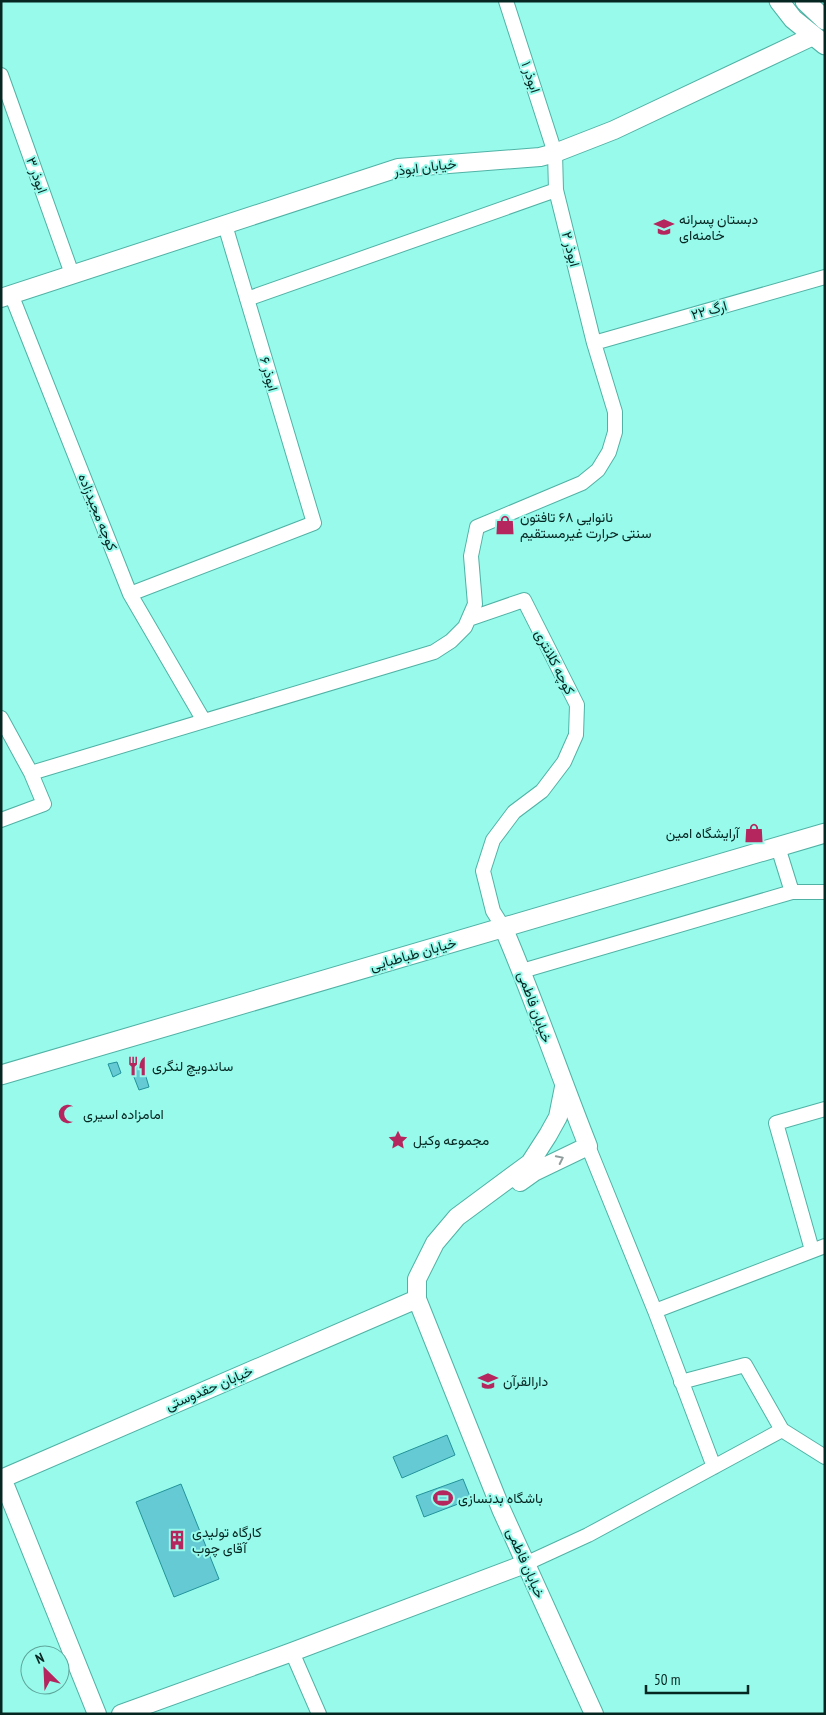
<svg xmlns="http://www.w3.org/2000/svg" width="826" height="1715" font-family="'PT Sans Narrow',Vazirmatn,sans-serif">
<rect width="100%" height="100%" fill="#98faeb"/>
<path fill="#65cad3" stroke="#22929b" d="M 141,1060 L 149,1087 L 139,1090 L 132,1072 L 133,1062 Z
M 117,1062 L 121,1073 L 113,1077 L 108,1064 Z
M 447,1435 L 455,1455 L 402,1478 L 393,1457 Z
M 463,1479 L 471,1499 L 424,1517 L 416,1496 Z
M 181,1484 L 219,1579 L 174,1597 L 136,1502 Z"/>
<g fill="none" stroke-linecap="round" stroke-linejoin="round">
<defs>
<path id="minor" d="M 1,75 L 72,274
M 11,294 L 130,594 L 204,721
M 247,299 L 556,190
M 594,343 L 825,277
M 130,594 L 314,523 L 225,225
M 469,619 L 524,600 L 577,705 L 576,735 L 564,762 L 542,791 L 514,812 L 493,840 L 483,871 L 493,911 L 503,927
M 1,718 L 31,773
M 1,820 L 44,804 L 31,773 L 434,652 L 451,641 L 465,627 L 475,604 L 471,556 L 477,527 L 582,483 L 598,470 L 609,452 L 615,432 L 615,412 L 594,343 L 556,190 L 555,153 L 506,1
M 778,847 L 792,892
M 522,971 L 792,892 L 825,892
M 588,1146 L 655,1311 L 714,1467
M 812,1250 L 776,1123 L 825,1109
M 655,1311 L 825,1246
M 681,1382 L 745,1365 L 782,1430 L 825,1457
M 525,1564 L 588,1535 L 782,1430
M 292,1652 L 319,1714"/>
<path id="tertiary" d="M 1,298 L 398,168 L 540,157 L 555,153 L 614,130 L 813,36
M 503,927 C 534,999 559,1073 588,1146 L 534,1172 L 520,1182
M 564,1087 L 558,1117 L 548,1135 L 530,1163 L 457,1217 L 435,1243 L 417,1279 L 417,1299 L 501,1509 L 594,1714
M 2,1478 L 97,1714
M 1,1479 L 417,1299
M 121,1714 L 292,1652 L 525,1564"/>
<path id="secondary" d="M 779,1 L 793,19 L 825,45
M 805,1 L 825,20
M 1,1075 L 825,833"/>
</defs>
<use href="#minor" stroke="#4fb2a5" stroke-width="16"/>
<use href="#tertiary" stroke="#4fb2a5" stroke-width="20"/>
<use href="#secondary" stroke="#4fb2a5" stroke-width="21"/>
<use href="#minor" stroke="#fff" stroke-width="14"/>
<use href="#tertiary" stroke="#fff" stroke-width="18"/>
<use href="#secondary" stroke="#fff" stroke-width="19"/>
</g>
<defs><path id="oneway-chevron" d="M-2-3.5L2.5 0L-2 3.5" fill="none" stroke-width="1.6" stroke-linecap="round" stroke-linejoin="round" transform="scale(1.25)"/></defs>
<use stroke="#8f9d9c" href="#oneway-chevron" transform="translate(560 1159) rotate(-26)"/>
<defs>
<symbol id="school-bare" viewBox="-9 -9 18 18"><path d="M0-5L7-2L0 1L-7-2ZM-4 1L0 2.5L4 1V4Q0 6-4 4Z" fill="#b4265d" stroke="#98faeb" stroke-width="2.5" paint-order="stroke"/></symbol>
<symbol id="shop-bare" viewBox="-9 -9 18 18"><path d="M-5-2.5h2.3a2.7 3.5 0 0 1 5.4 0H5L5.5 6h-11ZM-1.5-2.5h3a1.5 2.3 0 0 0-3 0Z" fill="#b4265d" stroke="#98faeb" stroke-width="2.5" paint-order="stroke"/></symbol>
<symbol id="restaurant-bare" viewBox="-9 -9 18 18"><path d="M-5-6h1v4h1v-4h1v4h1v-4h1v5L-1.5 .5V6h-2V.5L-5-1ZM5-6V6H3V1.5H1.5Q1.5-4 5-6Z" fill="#b4265d" stroke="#98faeb" stroke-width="2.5" paint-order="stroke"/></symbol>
<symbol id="mosque-bare" viewBox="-9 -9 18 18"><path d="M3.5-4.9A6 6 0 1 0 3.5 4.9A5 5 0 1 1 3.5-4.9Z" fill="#b4265d" stroke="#98faeb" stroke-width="2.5" paint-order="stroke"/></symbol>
<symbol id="sight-bare" viewBox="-9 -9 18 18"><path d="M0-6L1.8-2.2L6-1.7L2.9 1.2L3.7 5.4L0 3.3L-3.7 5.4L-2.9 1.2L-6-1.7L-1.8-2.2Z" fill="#b4265d" stroke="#98faeb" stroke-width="2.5" paint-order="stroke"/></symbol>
<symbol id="stadium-bare" viewBox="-9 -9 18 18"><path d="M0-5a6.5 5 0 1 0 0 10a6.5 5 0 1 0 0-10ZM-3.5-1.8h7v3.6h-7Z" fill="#b4265d" stroke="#98faeb" stroke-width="2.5" paint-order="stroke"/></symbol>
<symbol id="building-bare" viewBox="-9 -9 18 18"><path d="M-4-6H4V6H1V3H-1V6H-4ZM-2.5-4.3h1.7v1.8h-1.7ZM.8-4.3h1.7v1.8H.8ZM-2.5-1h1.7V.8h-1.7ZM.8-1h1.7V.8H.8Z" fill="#b4265d" stroke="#98faeb" stroke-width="2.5" paint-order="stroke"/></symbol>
</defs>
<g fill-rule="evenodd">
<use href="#school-bare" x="650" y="213" width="28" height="28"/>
<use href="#shop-bare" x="491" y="511" width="28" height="28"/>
<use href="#shop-bare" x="740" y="819" width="28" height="28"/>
<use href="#restaurant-bare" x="123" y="1052" width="28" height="28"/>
<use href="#mosque-bare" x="54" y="1100" width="28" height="28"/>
<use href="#sight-bare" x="384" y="1126" width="28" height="28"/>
<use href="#school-bare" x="474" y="1367" width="28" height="28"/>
<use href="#stadium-bare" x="429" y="1484" width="28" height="28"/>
<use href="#building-bare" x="163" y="1526" width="28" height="28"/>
</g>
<g text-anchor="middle" stroke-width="4" stroke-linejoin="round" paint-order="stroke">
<g font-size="14" fill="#062622" stroke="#98faeb">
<text transform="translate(531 77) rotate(72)" y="5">ابوذر ۱</text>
<text transform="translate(425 167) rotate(-7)" y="5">خیابان ابوذر</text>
<text transform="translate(37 175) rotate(70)" y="5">ابوذر ۳</text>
<text transform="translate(571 249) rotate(76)" y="5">ابوذر ۲</text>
<text transform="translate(709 310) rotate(-16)" y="5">ارگ ۲۲</text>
<text transform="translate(269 374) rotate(74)" y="5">ابوذر ۶</text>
<text transform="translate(98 512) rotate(68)" y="5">کوچه مجیدزاده</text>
<text transform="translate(555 662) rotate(63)" y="5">کوچه کلانتری</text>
<text transform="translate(413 954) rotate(-16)" y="5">خیابان طباطبایی</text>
<text transform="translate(535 1007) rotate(70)" y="5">خیابان فاطمی</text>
<text transform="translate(209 1388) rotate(-23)" y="5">خیابان حقدوستی</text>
<text transform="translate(526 1563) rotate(66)" y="5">خیابان فاطمی</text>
</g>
<g font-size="14" fill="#062622" stroke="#98faeb" text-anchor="start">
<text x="679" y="224">دبستان پسرانه<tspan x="679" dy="16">خامنه‌ای</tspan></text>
<text x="520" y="522">نانوایی ۶۸ تافتون<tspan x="520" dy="16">سنتی حرارت غیرمستقیم</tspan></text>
<text x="739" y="838" text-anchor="end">آرایشگاه امین</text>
<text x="152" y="1071">ساندویچ لنگری</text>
<text x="83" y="1119">امامزاده اسیری</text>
<text x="413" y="1145">مجموعه وکیل</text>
<text x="503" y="1386">دارالقرآن</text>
<text x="458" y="1503">باشگاه بدنسازی</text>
<text x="192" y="1537">کارگاه تولیدی<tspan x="192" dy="16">آقای چوب</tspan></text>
</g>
</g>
<rect width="826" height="1715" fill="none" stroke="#062622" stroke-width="5"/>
<g transform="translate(45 1670) rotate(336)"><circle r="24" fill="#98faeb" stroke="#5ea59b"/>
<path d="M0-4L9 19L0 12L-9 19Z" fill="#b4265d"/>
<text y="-8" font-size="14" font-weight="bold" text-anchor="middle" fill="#062622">N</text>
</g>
<path d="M646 1685v8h102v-8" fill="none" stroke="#062622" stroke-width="2.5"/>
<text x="654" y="1685" font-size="15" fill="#062622" stroke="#98faeb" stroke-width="4" paint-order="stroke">50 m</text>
</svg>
